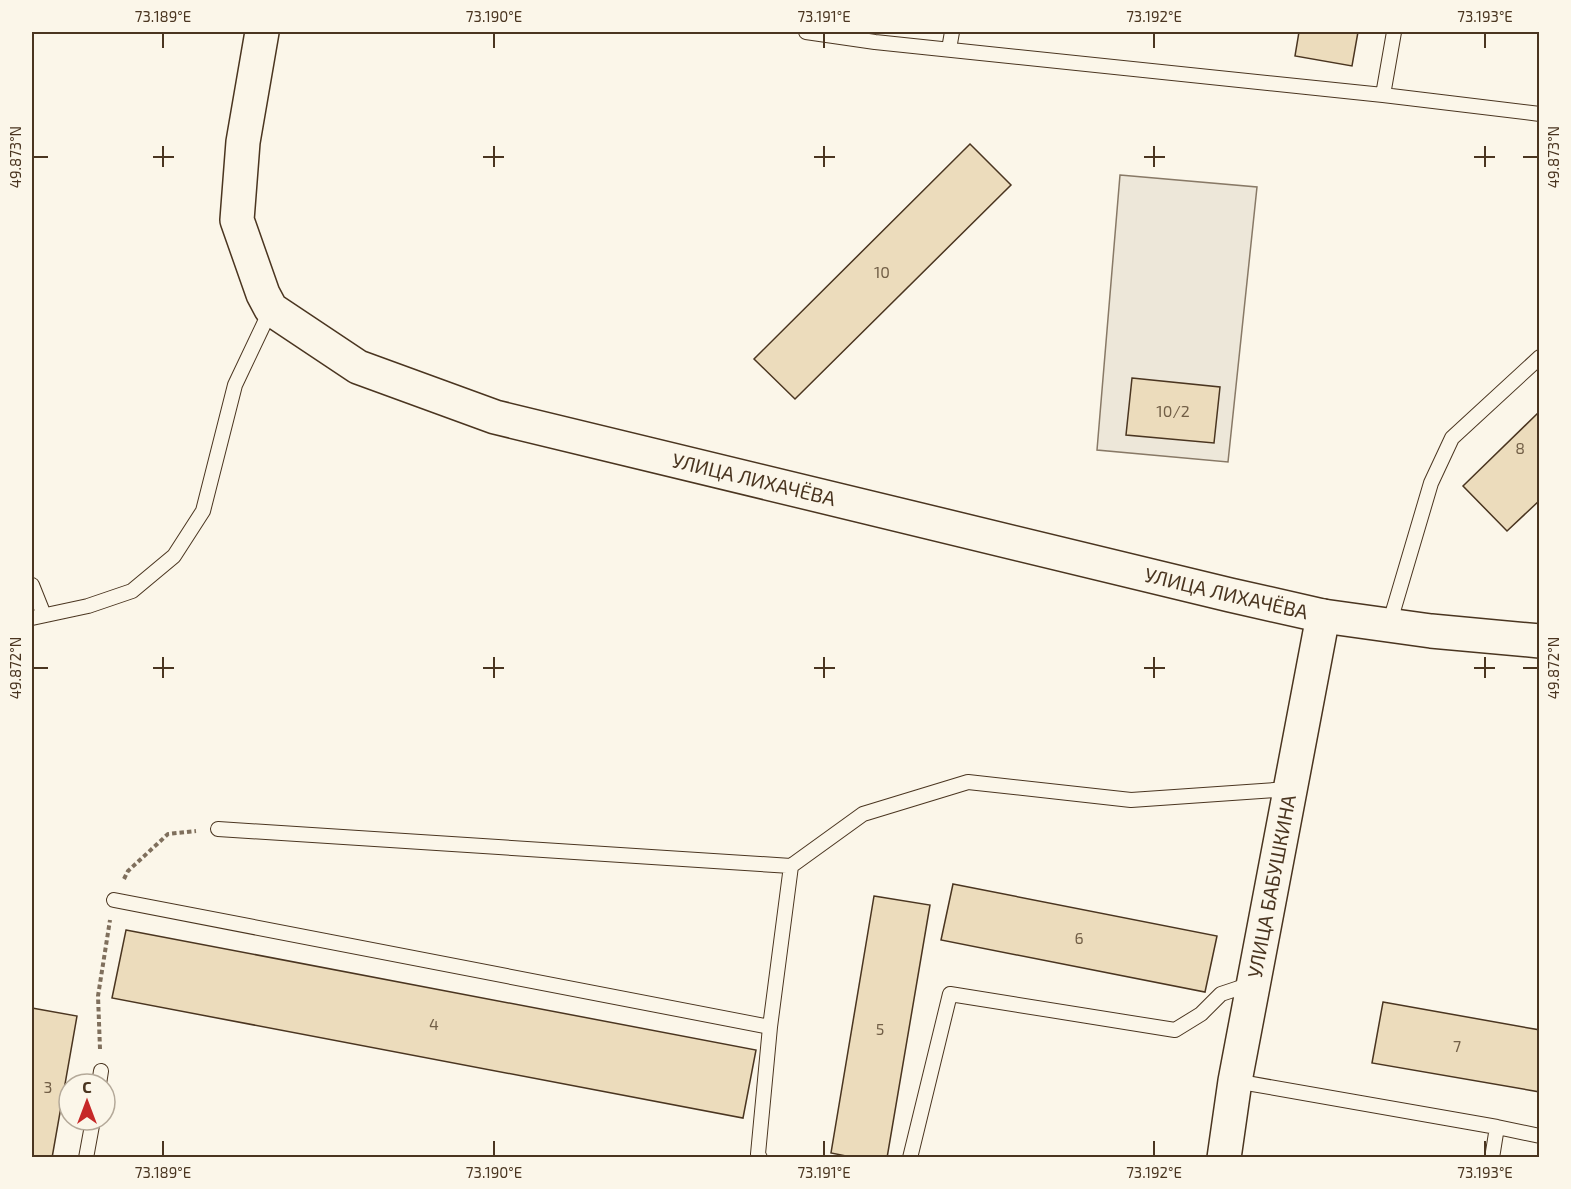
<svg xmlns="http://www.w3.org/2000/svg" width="1571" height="1189" font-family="'Exo 2',sans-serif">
<rect width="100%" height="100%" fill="#fbf6e9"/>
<path fill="#ede7d9" stroke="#887966" stroke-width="1.5" d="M 1120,175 L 1257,187 L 1228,462 L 1097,450 Z"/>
<path fill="#ecdcbc" stroke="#4a3520" stroke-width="1.5" d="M 1299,32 L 1358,32 L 1352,66 L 1295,56 Z
M 970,144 L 1011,185 L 795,399 L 754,359 Z
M 1132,378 L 1220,387 L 1214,443 L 1126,435 Z
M 1540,411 L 1540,500 L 1507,531 L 1463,486 Z
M 953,884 L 1217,936 L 1205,992 L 941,940 Z
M 874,896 L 930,905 L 887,1158 L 856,1158 L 831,1153 Z
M 126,930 L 756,1050 L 743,1118 L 112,998 Z
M 1383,1002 L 1540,1030 L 1540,1092 L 1372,1063 Z
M 32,1008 L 77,1016 L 52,1158 L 32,1158 Z"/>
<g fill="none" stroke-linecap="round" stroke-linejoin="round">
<defs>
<path id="service" d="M 806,32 L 875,42 L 1383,95 L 1540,114
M 949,49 L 952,32
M 1383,95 L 1394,32
M 32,585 L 44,615
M 32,618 L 88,606 L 132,591 L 174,556 L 203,511 L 235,385 L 271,309
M 1389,625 L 1431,483 L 1452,438 L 1540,357
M 218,829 L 791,866
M 114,900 L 770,1027
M 1235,1081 L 1497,1127 L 1540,1136
M 99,1084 L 101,1071
M 86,1158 L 93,1120
M 760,1158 L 758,1154 L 770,1027 L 791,866 L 863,814 L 968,782 L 1131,800 L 1290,789
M 910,1158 L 950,994 L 1175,1030 L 1201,1014 L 1221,994 L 1251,984
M 1492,1158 L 1497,1127"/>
<g id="tertiary">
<path id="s1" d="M 262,32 L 243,142 L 237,220 L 263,294 L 271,309 L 358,367 L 495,417 L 1230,595 L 1323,616 L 1431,631 L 1540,641"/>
<path id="s2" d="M 1224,1158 L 1235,1081 L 1323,616"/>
</g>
</defs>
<use href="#service" stroke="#4a3520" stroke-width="16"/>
<use href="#tertiary" stroke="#4a3520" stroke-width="36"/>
<path stroke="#7f6f5c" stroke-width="4" stroke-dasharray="4.5 3" stroke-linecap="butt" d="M 124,879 L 128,871 L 168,834 L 196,831
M 100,1049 L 98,996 L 110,920"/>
<use href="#service" stroke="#fbf6e9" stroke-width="14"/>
<use href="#tertiary" stroke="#fbf6e9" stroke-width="33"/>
</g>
<path fill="none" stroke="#4a3520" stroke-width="2" d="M 163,33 L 163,48M 494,33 L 494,48M 824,33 L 824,48M 1154,33 L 1154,48M 1485,33 L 1485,48M 163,146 L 163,167M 494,146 L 494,167M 824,146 L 824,167M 1154,146 L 1154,167M 1485,146 L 1485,167M 33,157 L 48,157M 153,157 L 174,157M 483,157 L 504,157M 814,157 L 835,157M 1144,157 L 1165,157M 1474,157 L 1495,157M 1523,157 L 1538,157M 163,657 L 163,678M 494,657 L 494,678M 824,657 L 824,678M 1154,657 L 1154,678M 1485,657 L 1485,678M 33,668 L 48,668M 153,668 L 174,668M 483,668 L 504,668M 814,668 L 835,668M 1144,668 L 1165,668M 1474,668 L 1495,668M 1523,668 L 1538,668M 163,1141 L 163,1156M 494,1141 L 494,1156M 824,1141 L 824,1156M 1154,1141 L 1154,1156M 1485,1141 L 1485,1156"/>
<g text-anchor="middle" stroke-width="4.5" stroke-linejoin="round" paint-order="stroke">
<g font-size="16" fill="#725f47">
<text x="882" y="278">10</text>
<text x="1173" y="417">10/2</text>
<text x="1520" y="454">8</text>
<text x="1079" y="944">6</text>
<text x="434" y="1030">4</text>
<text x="880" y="1035">5</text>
<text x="1457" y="1052">7</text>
<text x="48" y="1093">3</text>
</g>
<g font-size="20" fill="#4a3520" stroke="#fbf6e9">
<text dy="7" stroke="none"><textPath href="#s1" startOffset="802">УЛИЦА ЛИХАЧЁВА</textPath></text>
<text dy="7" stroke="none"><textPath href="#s1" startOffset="1288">УЛИЦА ЛИХАЧЁВА</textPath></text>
<text dy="7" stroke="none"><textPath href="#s2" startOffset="276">УЛИЦА БАБУШКИНА</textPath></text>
</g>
</g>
<rect width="1571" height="1189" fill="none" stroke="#fbf6e9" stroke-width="66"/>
<g transform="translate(87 1102)"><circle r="28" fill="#fbf6e9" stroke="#b4a999" stroke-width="1.5"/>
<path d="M0-4.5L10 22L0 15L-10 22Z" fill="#c62828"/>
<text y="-9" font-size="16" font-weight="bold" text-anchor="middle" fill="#4a3520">С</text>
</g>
<rect x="33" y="33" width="1505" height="1123" fill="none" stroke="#4a3520" stroke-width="2"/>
<g font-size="15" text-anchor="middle" fill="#4a3520">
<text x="163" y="22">73.189°E</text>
<text x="494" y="22">73.190°E</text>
<text x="824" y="22">73.191°E</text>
<text x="1154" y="22">73.192°E</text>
<text x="1485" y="22">73.193°E</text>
<text transform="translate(16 157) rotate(-90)" y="5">49.873°N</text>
<text transform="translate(1554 157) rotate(-90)" y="5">49.873°N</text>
<text transform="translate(16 668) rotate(-90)" y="5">49.872°N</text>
<text transform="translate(1554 668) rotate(-90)" y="5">49.872°N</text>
<text x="163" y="1178">73.189°E</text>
<text x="494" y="1178">73.190°E</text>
<text x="824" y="1178">73.191°E</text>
<text x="1154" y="1178">73.192°E</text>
<text x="1485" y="1178">73.193°E</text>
</g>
</svg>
